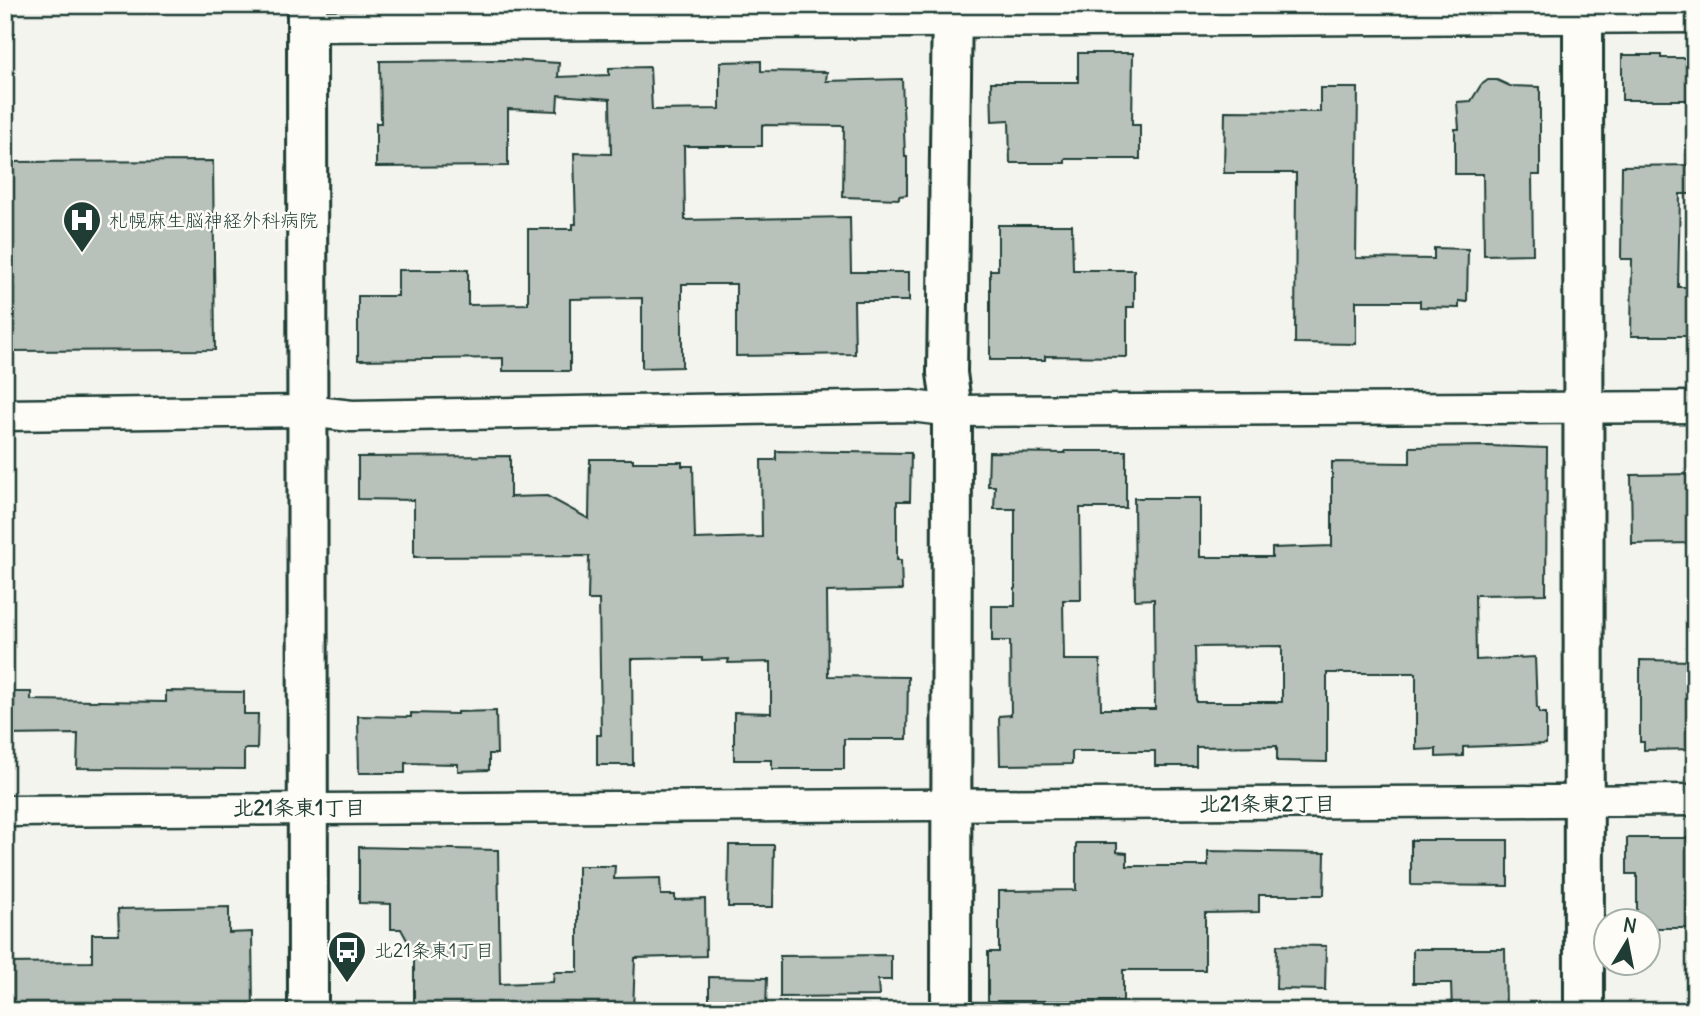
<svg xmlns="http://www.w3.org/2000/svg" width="1700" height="1016" font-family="Delius,'Klee One',sans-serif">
<rect width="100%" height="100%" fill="#f4f4ef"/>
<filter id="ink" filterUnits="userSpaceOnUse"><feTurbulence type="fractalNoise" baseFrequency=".0143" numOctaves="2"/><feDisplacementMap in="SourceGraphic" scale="14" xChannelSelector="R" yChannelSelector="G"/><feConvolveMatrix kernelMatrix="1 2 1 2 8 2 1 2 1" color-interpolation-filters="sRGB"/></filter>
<g filter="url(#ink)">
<path fill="#b9c1bb" stroke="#1f3d34" stroke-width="2" fill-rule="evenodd" d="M 1078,53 L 1133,53 L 1132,125 L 1140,125 L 1140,159 L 1065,159 L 1065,163 L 1010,163 L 1009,120 L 992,121 L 991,82 L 1078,82 Z
M 1622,55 L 1661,55 L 1661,58 L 1695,58 L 1695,100 L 1622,100 Z
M 508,60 L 559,63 L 558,77 L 609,75 L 609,68 L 650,67 L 652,110 L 720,109 L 720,62 L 761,61 L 761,71 L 827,72 L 826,81 L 902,79 L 905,157 L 907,157 L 907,195 L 899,196 L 899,199 L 843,197 L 844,126 L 762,125 L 762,146 L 684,146 L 685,220 L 850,217 L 851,272 L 909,272 L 909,301 L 854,301 L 855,354 L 736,356 L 736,284 L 682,284 L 682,367 L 642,368 L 642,298 L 570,299 L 570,371 L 503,371 L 503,358 L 358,360 L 358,296 L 398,296 L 398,270 L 468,270 L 468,305 L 528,304 L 528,229 L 573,229 L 573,224 L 576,224 L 574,153 L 611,154 L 610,99 L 558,95 L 557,111 L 508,109 L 508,166 L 376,167 L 376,123 L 381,123 L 380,61 Z
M 1488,80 L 1497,80 L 1510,86 L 1540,87 L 1540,175 L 1532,175 L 1533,254 L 1484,255 L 1483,174 L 1455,174 L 1455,129 L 1459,129 L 1457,102 L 1471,101 L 1481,85 Z
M 1320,88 L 1358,88 L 1356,258 L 1434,259 L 1434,248 L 1468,249 L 1467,302 L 1459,301 L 1459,308 L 1420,307 L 1420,301 L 1356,301 L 1356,344 L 1295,343 L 1296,173 L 1224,173 L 1225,111 L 1320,112 Z
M 213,161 L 215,350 L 5,351 L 5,162 Z
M 1695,165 L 1695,194 L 1680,194 L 1678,287 L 1695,287 L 1695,336 L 1631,336 L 1632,259 L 1621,259 L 1622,166 Z
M 998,225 L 1072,225 L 1073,270 L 1134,270 L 1134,307 L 1127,307 L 1127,357 L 1045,356 L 1045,360 L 990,360 L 990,270 L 998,270 Z
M 1488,446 L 1547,448 L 1546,594 L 1475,595 L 1476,660 L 1535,657 L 1537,708 L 1539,708 L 1539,713 L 1546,713 L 1546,744 L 1463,747 L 1463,756 L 1436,757 L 1436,749 L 1416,750 L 1416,673 L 1327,673 L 1327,762 L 1277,761 L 1277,746 L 1196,747 L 1196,766 L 1155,766 L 1155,751 L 1072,751 L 1072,764 L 1000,765 L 999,716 L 1011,715 L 1010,641 L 992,641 L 992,606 L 1015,606 L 1015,509 L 994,509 L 995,486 L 988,486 L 989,452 L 1065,453 L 1065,451 L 1126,451 L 1126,508 L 1080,508 L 1081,600 L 1063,600 L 1064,660 L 1100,660 L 1101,709 L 1155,709 L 1154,599 L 1135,600 L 1134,498 L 1200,498 L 1200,557 L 1272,557 L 1272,548 L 1332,546 L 1332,462 L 1410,463 L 1410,447 ZM 1282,646 L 1282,702 L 1196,702 L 1195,647 Z
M 776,451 L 911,453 L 910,501 L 897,501 L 897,560 L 901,560 L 902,590 L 827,592 L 828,676 L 908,677 L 907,739 L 844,739 L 844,769 L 772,769 L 772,760 L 734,760 L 734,712 L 771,713 L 771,662 L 728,663 L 729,659 L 702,660 L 702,658 L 632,659 L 633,765 L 597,765 L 597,735 L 601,735 L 599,600 L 588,600 L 589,556 L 414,557 L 414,500 L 358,499 L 358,457 L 510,456 L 510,497 L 547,496 L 589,519 L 590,459 L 633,459 L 633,462 L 682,462 L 682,466 L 693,466 L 695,539 L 762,537 L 761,460 L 776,460 Z
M 1695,474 L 1695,543 L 1632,544 L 1631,475 Z
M 1640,660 L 1695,661 L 1695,749 L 1644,750 L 1644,742 L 1640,742 Z
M 166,691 L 244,692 L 244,714 L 258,714 L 257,749 L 244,749 L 244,769 L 77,768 L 78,734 L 5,735 L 5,692 L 31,692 L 31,700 L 166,702 Z
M 496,711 L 497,754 L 489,754 L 489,770 L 458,771 L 458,764 L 405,763 L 405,773 L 359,773 L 358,716 L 411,717 L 411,713 L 457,714 L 457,712 Z
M 1627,838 L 1693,838 L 1695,928 L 1648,928 L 1648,921 L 1637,921 L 1637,874 L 1627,874 Z
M 1411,840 L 1508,840 L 1508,886 L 1411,885 Z
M 1076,843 L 1117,843 L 1117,852 L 1127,853 L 1127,866 L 1208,866 L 1208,851 L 1325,853 L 1324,895 L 1259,895 L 1259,912 L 1205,913 L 1205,970 L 1123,970 L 1123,1001 L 988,1001 L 988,952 L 999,952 L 999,891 L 1076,890 Z
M 729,845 L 774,845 L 773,907 L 728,907 Z
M 359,847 L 498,850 L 500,984 L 553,982 L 554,972 L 578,972 L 578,866 L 615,866 L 614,879 L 660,878 L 661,895 L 675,895 L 675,900 L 705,899 L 706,956 L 635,958 L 633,1011 L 577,1011 L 577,1007 L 501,1006 L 500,1011 L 414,1011 L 414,953 L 401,929 L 391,929 L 391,904 L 359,903 Z
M 229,907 L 229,933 L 252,932 L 253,1011 L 5,1011 L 5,963 L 92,962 L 92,934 L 119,934 L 118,909 Z
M 1277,945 L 1326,946 L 1325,990 L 1276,989 Z
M 1413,949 L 1505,949 L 1506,1011 L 1452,1011 L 1451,983 L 1413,983 Z
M 891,955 L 891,980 L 878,980 L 879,996 L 780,997 L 780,956 Z
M 709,977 L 767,978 L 766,1009 L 709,1008 Z"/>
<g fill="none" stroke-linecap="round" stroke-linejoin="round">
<defs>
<path id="street" d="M 307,26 L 1695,17
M 5,415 L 307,411 L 352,416 L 911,406 L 952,411 L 1695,407
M 5,811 L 1695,800"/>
<path id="secondary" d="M 307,5 L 308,1011
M 1583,5 L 1584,1011
M 951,1011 L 952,411 L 947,373 L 952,5"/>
</defs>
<use href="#street" stroke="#1f3d34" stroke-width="35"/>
<use href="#secondary" stroke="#1f3d34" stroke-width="44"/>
<use href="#street" stroke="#fdfcf7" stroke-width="30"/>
<use href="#secondary" stroke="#fdfcf7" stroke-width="38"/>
</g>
</g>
<defs>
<symbol id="hospital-pin" viewBox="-11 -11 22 30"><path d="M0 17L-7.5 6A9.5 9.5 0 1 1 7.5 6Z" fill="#1f3d34" stroke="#fdfcf7"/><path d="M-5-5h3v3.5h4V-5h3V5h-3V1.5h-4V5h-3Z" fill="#fff"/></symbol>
<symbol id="bus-pin" viewBox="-11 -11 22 30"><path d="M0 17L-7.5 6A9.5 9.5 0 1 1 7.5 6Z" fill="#1f3d34" stroke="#fdfcf7"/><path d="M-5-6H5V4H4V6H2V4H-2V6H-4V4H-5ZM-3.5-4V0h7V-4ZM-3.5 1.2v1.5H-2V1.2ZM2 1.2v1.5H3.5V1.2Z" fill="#fff"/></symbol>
</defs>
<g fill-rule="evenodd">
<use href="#hospital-pin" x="60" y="198" width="44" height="60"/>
<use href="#bus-pin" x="325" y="928" width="44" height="60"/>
</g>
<g text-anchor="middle" stroke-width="5" stroke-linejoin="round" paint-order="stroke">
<g font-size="19" fill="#1f3d34" stroke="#fdfcf7" text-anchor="start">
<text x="109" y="227">札幌麻生脳神経外科病院</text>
<text x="374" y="957">北21条東1丁目</text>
</g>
<g font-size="21" font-weight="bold" fill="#1f3d34" stroke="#fdfcf7">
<text x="1267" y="811">北21条東2丁目</text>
<text x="299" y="815">北21条東1丁目</text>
</g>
</g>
<rect width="1700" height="1016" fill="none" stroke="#fdfcf7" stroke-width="28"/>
<rect x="14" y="14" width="1672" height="988" fill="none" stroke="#1f3d34" stroke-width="2.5" filter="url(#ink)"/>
<g transform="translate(1627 942) rotate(10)"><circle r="33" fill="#fdfcf7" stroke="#a4b0a9" stroke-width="2"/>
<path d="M0-5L12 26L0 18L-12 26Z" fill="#1f3d34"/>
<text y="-10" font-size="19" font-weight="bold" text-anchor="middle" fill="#1f3d34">N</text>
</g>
</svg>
